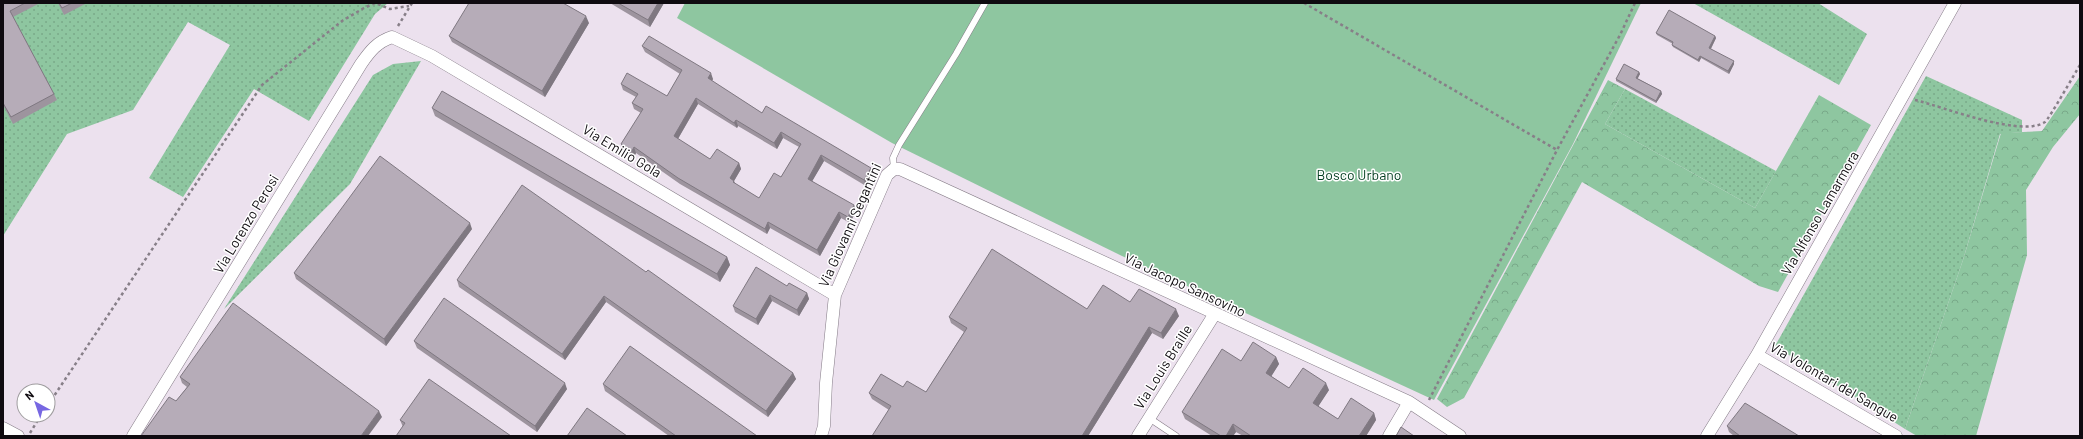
<svg xmlns="http://www.w3.org/2000/svg" width="2083" height="439" font-family="Barlow,sans-serif">
<defs>
<pattern id="grass-dots" width="8" height="8" patternUnits="userSpaceOnUse"><rect width="8" height="8" fill="#8ec6a0"/><path d="M2 2h.1M6 6h.1" fill="none" stroke="#79a989" stroke-width="1.8" stroke-linecap="round"/></pattern>
<pattern id="forest-crowns" width="20" height="18" patternUnits="userSpaceOnUse"><rect width="20" height="18" fill="#8ec6a0"/><path d="M2 6a3 3 0 1 1 6 0M12 15a3 3 0 1 1 6 0" fill="none" stroke="#79a989"/></pattern>
</defs>
<rect width="100%" height="100%" fill="#ece1ee"/>
<path fill="url(#grass-dots)" d="M 3,3 L 388,3 L 375,14 L 309,121 L 254,89 L 183,197 L 149,178 L 230,45 L 188,22 L 133,110 L 67,134 L 3,236 Z
M 1693,3 L 1818,3 L 1867,34 L 1839,85 Z
M 421,61 L 350,184 L 224,309 L 373,75 L 393,64 Z
M 1926,76 L 2022,120 L 2022,132 L 2000,134 L 1963,260 L 1905,429 L 1775,346 Z
M 1625,89 L 1776,171 L 1755,208 L 1605,124 Z"/>
<path fill="url(#forest-crowns)" d="M 2080,76 L 2080,114 L 2053,147 L 2026,190 L 2027,255 L 1976,436 L 1917,436 L 1905,429 L 1963,260 L 2001,133 L 2042,131 Z
M 1608,80 L 1625,89 L 1605,124 L 1755,208 L 1819,95 L 1871,125 L 1778,292 L 1759,286 L 1582,182 L 1464,398 L 1447,407 L 1437,399 Z"/>
<path fill="#8ec6a0" d="M 685,3 L 1641,3 L 1573,144 L 1434,400 L 1122,256 L 892,143 L 677,18 Z"/>
<g fill="none" stroke-linecap="round" stroke-linejoin="round">
<defs>
<path id="service" d="M 894,169 L 893,158 L 899,145 L 956,54 L 985,3
M 1149,418 L 1176,436"/>
<path id="minor" d="M 1757,355 L 1896,436
M 3,428 L 18,436
M 133,436 L 361,64 C 370,51 377,42 392,37 L 432,56 L 835,295
M 821,436 L 824,426 L 826,383 L 835,295 L 887,175 L 894,169 L 900,169 L 1409,402 L 1460,436
M 1138,436 L 1214,315
M 1389,436 L 1409,402
M 1707,436 L 1757,355 L 1955,3"/>
</defs>
<use href="#service" stroke="#857c87" stroke-width="7"/>
<use href="#minor" stroke="#857c87" stroke-width="13"/>
<path stroke="#877f88" stroke-width="2.5" stroke-dasharray="3 3" stroke-linecap="butt" d="M 1304,3 L 1557,150
M 398,26 L 412,3
M 1915,100 C 1944,107 2021,138 2045,122 C 2049,119 2075,73 2080,65
M 1429,400 L 1557,150 L 1620,35 L 1635,3
M 48,405 L 262,85 L 342,21 L 364,8 L 375,3 L 390,9 L 409,6
M 30,433 L 41,415"/>
<use href="#service" stroke="#fff" stroke-width="6"/>
<use href="#minor" stroke="#fff" stroke-width="12"/>
</g>
<path fill="#9d949e" fill-rule="evenodd" d="M 3,3 L 40,3 L 13,17 L 54,94 L 57,100 L 13,124 L 3,105 Z
M 58,3 L 87,3 L 64,15 Z
M 610,3 L 664,3 L 650,27 Z
M 589,23 L 545,97 L 452,42 L 449,36 Z
M 1656,33 L 1715,36 L 1716,38 L 1711,49 L 1734,64 L 1729,74 L 1701,58 L 1699,62 L 1673,47 L 1672,45 L 1673,44 L 1657,35 Z
M 642,46 L 713,79 L 712,81 L 762,113 L 873,174 L 866,186 L 824,161 L 812,181 L 856,211 L 850,223 L 841,218 L 820,256 L 770,228 L 767,234 L 680,184 L 636,153 L 634,157 L 623,150 L 621,144 L 641,113 L 634,109 L 632,103 L 636,97 L 623,90 L 621,84 L 667,96 L 680,74 L 645,52 ZM 698,104 L 737,128 L 738,126 L 777,149 L 783,138 L 799,147 L 781,177 L 759,198 L 735,184 L 734,181 L 741,169 L 739,163 L 710,159 L 678,139 Z
M 1639,72 L 1640,74 L 1637,78 L 1661,91 L 1662,94 L 1656,103 L 1616,81 L 1616,79 Z
M 432,108 L 727,257 L 730,265 L 720,282 L 435,116 Z
M 472,229 L 386,346 L 296,279 L 294,273 Z
M 646,272 L 793,373 L 796,379 L 768,417 L 606,302 L 565,360 L 459,287 L 457,280 Z
M 787,286 L 807,293 L 809,299 L 799,316 L 772,301 L 758,325 L 735,312 L 733,306 Z
M 1087,309 L 1179,316 L 1163,339 L 1152,333 L 1088,436 L 872,436 L 889,410 L 872,399 L 869,393 L 903,387 L 926,392 L 964,332 L 951,323 L 949,317 Z
M 414,341 L 567,389 L 537,432 L 417,348 Z
M 1276,357 L 1279,364 L 1271,376 L 1289,388 L 1329,390 L 1318,406 L 1338,419 L 1374,413 L 1376,420 L 1366,436 L 1243,436 L 1236,432 L 1233,436 L 1212,436 L 1185,419 L 1182,412 L 1241,361 Z
M 180,377 L 382,417 L 176,401 L 187,387 L 182,383 Z
M 603,384 L 757,436 L 669,436 L 605,391 Z
M 400,420 L 511,436 L 403,427 Z
M 1727,426 L 1799,436 L 1734,436 L 1729,432 Z"/>
<path fill="#7f7881" d="M 658,3 L 664,3 L 650,27 L 648,20 Z
M 586,16 L 589,23 L 545,97 L 542,91 Z
M 1715,36 L 1716,38 L 1710,50 L 1709,48 Z
M 1700,56 L 1701,58 L 1699,62 L 1698,60 Z
M 1734,61 L 1734,64 L 1729,74 L 1728,71 Z
M 1639,72 L 1640,74 L 1637,80 L 1636,78 Z
M 711,73 L 713,79 L 710,84 L 708,78 Z
M 1661,91 L 1662,94 L 1656,103 L 1656,101 Z
M 696,98 L 698,104 L 676,142 L 674,136 Z
M 736,120 L 738,126 L 737,128 L 734,123 Z
M 781,132 L 783,138 L 777,149 L 774,143 Z
M 634,147 L 636,153 L 634,157 L 632,151 Z
M 821,155 L 824,161 L 810,185 L 808,179 Z
M 739,163 L 741,169 L 734,181 L 736,186 L 730,178 Z
M 871,168 L 873,174 L 866,186 L 864,180 Z
M 854,205 L 856,211 L 850,223 L 848,217 Z
M 839,212 L 841,218 L 820,256 L 817,250 Z
M 768,222 L 770,228 L 767,234 L 765,229 Z
M 470,223 L 472,229 L 386,346 L 384,339 Z
M 727,257 L 730,265 L 720,282 L 717,274 Z
M 807,293 L 809,299 L 799,316 L 797,310 Z
M 770,295 L 772,301 L 758,325 L 756,319 Z
M 604,296 L 606,302 L 565,360 L 562,354 Z
M 1176,309 L 1179,316 L 1163,339 L 1161,333 Z
M 1149,327 L 1152,333 L 1088,436 L 1082,436 Z
M 1276,357 L 1279,364 L 1269,380 L 1266,373 Z
M 793,373 L 796,379 L 768,417 L 766,411 Z
M 565,383 L 567,389 L 537,432 L 535,426 Z
M 1326,383 L 1329,390 L 1316,410 L 1313,403 Z
M 379,411 L 382,417 L 368,436 L 361,436 Z
M 1374,413 L 1376,420 L 1366,436 L 1359,436 Z
M 1233,424 L 1236,432 L 1233,436 L 1226,436 Z"/>
<path fill="#b6acb8" stroke="#7f7881" fill-rule="evenodd" d="M 3,3 L 25,3 L 10,11 L 54,94 L 11,117 L 3,103 Z
M 59,3 L 72,3 L 62,8 Z
M 469,3 L 563,3 L 586,16 L 542,91 L 449,36 Z
M 618,3 L 658,3 L 648,20 Z
M 1669,10 L 1715,36 L 1709,48 L 1734,61 L 1728,71 L 1700,56 L 1698,60 L 1672,45 L 1673,42 L 1656,33 Z
M 649,36 L 711,73 L 708,78 L 762,113 L 766,106 L 871,168 L 864,180 L 821,155 L 808,179 L 854,205 L 848,217 L 839,212 L 817,250 L 768,222 L 765,229 L 678,178 L 634,147 L 632,151 L 621,144 L 643,109 L 632,103 L 638,94 L 621,84 L 627,73 L 667,96 L 682,70 L 642,46 ZM 696,98 L 734,123 L 736,120 L 774,143 L 781,132 L 801,144 L 781,177 L 774,173 L 759,198 L 733,182 L 734,181 L 730,178 L 739,163 L 717,149 L 710,159 L 674,136 Z
M 1624,64 L 1639,72 L 1636,78 L 1661,91 L 1656,101 L 1616,79 Z
M 442,91 L 727,257 L 717,274 L 432,108 Z
M 380,156 L 470,223 L 384,339 L 294,273 Z
M 522,185 L 646,272 L 648,270 L 793,373 L 766,411 L 604,296 L 562,354 L 457,280 Z
M 992,249 L 1087,309 L 1103,285 L 1130,302 L 1139,289 L 1176,309 L 1161,333 L 1149,327 L 1082,436 L 872,436 L 891,406 L 869,393 L 881,374 L 903,387 L 907,381 L 926,392 L 967,328 L 949,317 Z
M 756,267 L 787,286 L 789,283 L 807,293 L 797,310 L 770,295 L 756,319 L 733,306 Z
M 444,298 L 565,383 L 535,426 L 414,341 Z
M 233,303 L 379,411 L 361,436 L 141,436 L 169,397 L 176,401 L 190,384 L 180,377 Z
M 1253,342 L 1276,357 L 1266,373 L 1289,388 L 1303,368 L 1326,383 L 1313,403 L 1338,419 L 1351,398 L 1374,413 L 1359,436 L 1251,436 L 1233,424 L 1226,436 L 1221,436 L 1182,412 L 1222,349 L 1241,361 Z
M 630,346 L 757,436 L 676,436 L 603,384 Z
M 429,379 L 511,436 L 396,436 L 405,423 L 400,420 Z
M 1745,403 L 1799,436 L 1740,436 L 1727,426 Z
M 587,408 L 627,436 L 567,436 Z
M 1401,427 L 1414,436 L 1396,436 Z"/>
<g text-anchor="middle" stroke-width="3" stroke-linejoin="round" paint-order="stroke">
<g font-size="14" fill="#0f0b10" stroke="#fff">
<text transform="translate(622 151) rotate(31)" y="5">Via Emilio Gola</text>
<text transform="translate(1820 213) rotate(-60)" y="5">Via Alfonso Lamarmora</text>
<text transform="translate(246 224) rotate(-59)" y="5">Via Lorenzo Perosi</text>
<text transform="translate(850 225) rotate(-66)" y="5">Via Giovanni Segantini</text>
<text transform="translate(1185 285) rotate(25)" y="5">Via Jacopo Sansovino</text>
<text transform="translate(1163 367) rotate(-58)" y="5">Via Louis Braille</text>
<text transform="translate(1834 382) rotate(30)" y="5">Via Volontari del Sangue</text>
</g>
<g font-size="14" fill="#023e1f" stroke="#fff">
<text x="1359" y="180">Bosco Urbano</text>
</g>
</g>
<rect width="2083" height="439" fill="none" stroke="#0f0b10" stroke-width="8"/>
<g transform="translate(36 403) rotate(320)"><circle r="19" fill="#ffffff" stroke="#9f9d9f"/>
<path d="M0-3L7 15L0 10L-7 15Z" fill="#7767e2"/>
<text y="-6" font-size="11" font-weight="bold" text-anchor="middle" fill="#0f0b10">N</text>
</g>
</svg>
